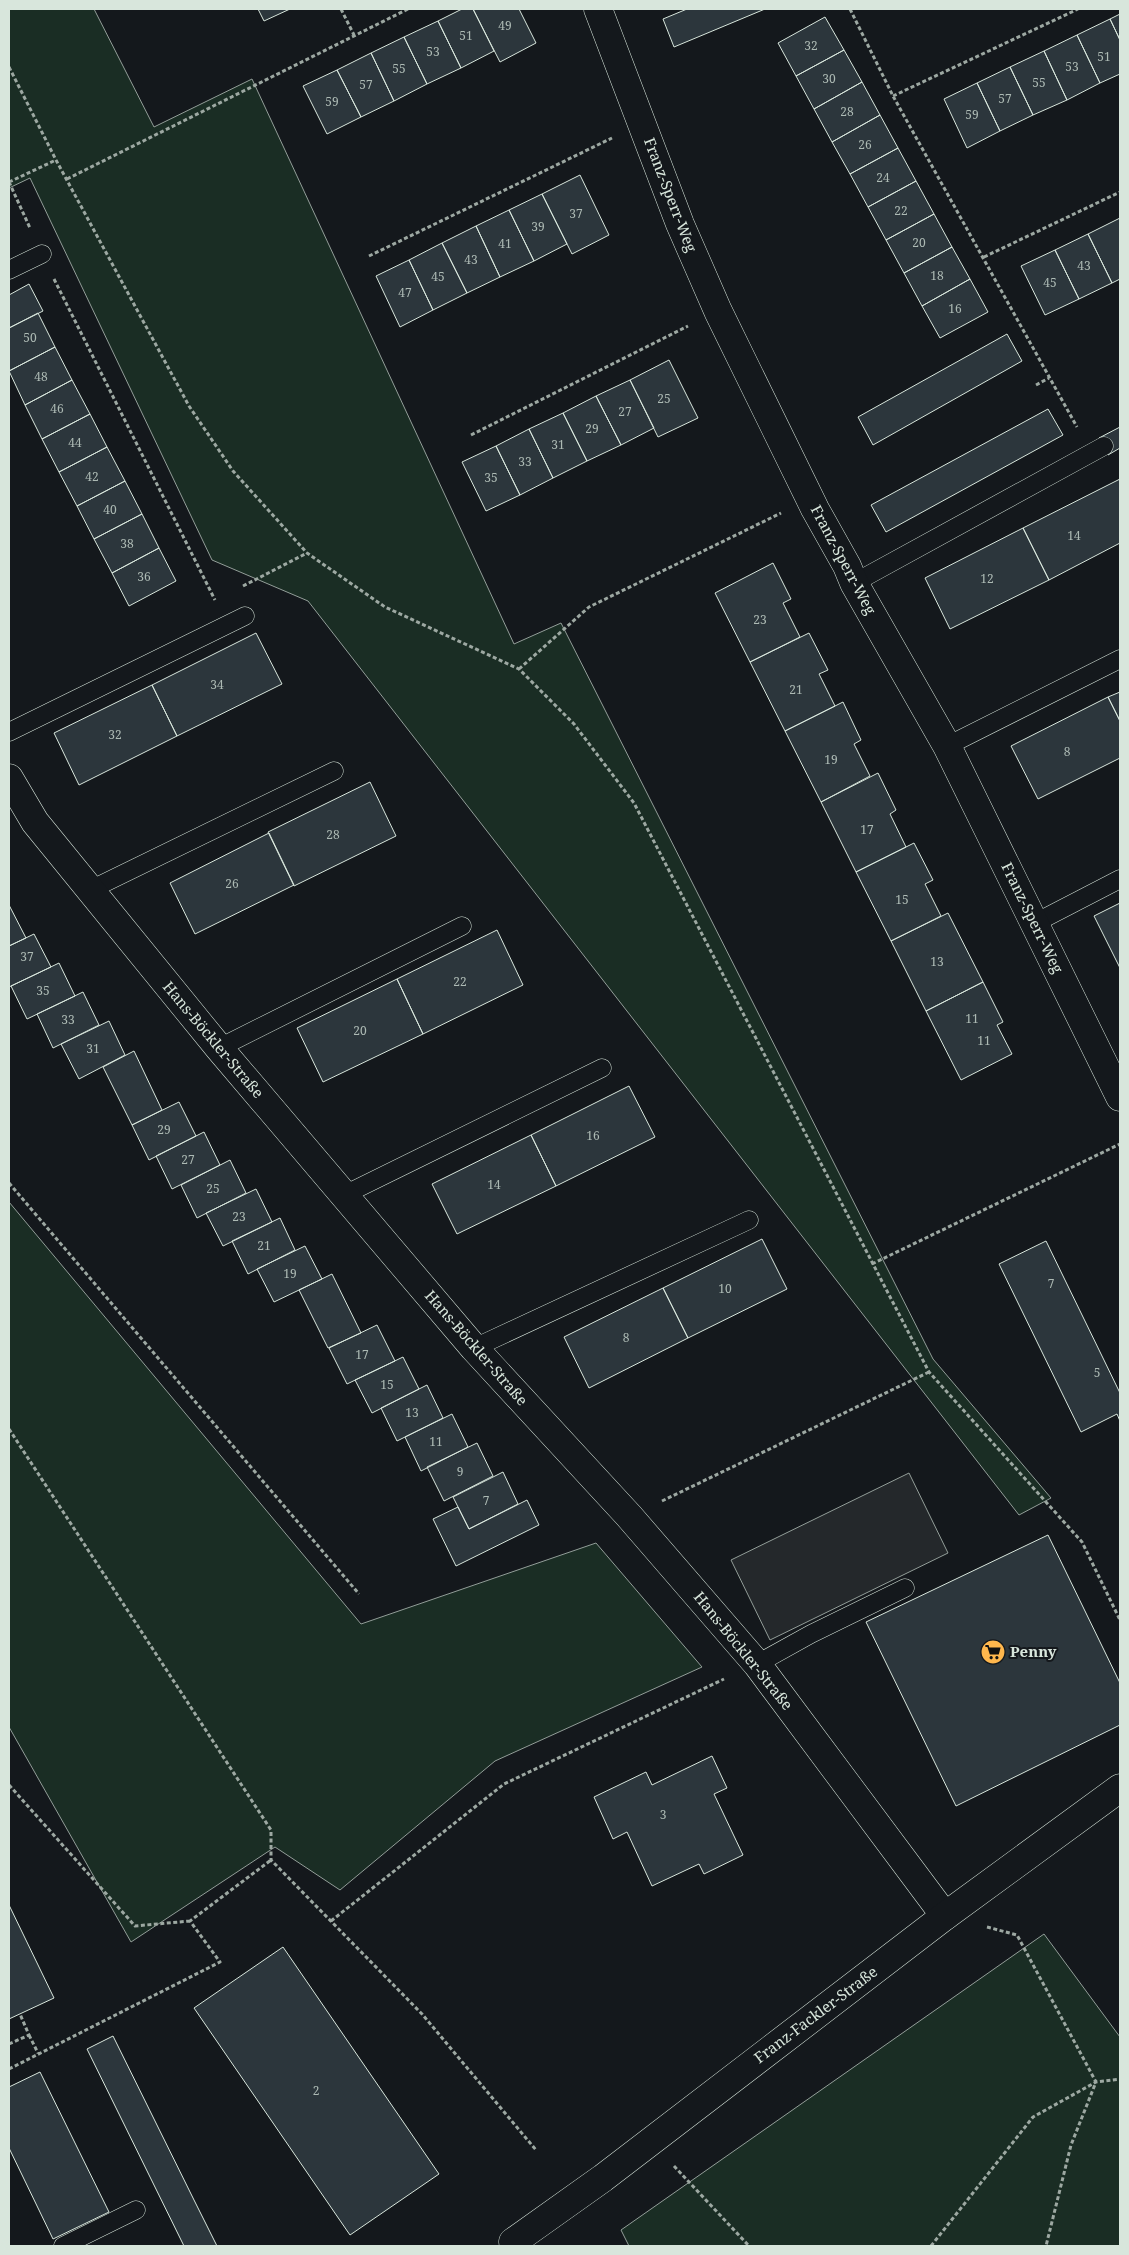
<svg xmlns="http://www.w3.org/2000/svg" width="1129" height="2255" font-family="'Noto Serif',serif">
<rect width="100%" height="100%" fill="#14181c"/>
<path fill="#1a2d24" stroke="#939e99" d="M 9,9 L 94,9 L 154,127 L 252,79 L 514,644 L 561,623 L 933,1359 L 1051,1498 L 1019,1515 L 308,601 L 212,560 L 30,178 L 9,188 Z
M 9,1202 L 361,1624 L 596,1543 L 702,1667 L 495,1761 L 340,1890 L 275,1847 L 131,1942 L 9,1727 Z
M 1044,1934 L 1120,2037 L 1120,2246 L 629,2246 L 621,2230 Z"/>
<path fill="#24282b" stroke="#939e99" d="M 909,1473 L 948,1553 L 770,1640 L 731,1560 Z"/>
<path fill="#2c363c" stroke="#d8e6dc" d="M 258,9 L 290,9 L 264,21 Z
M 462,9 L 473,9 L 494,51 L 461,68 L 438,21 Z
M 473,9 L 519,9 L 536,43 L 500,62 Z
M 687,9 L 765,9 L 674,47 L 663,19 Z
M 1120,14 L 1120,40 L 1110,19 Z
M 825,17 L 844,50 L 796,76 L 778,43 Z
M 1110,19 L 1120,40 L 1120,74 L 1100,83 L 1077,35 Z
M 438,21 L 461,68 L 427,84 L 404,37 Z
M 1077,35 L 1100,83 L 1067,100 L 1044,51 Z
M 404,37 L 427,84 L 394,101 L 371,53 Z
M 844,50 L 862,82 L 814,109 L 796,76 Z
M 1044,51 L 1067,100 L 1033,115 L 1010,67 Z
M 371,53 L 394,101 L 361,117 L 337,70 Z
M 1010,67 L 1033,115 L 1000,131 L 977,83 Z
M 337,70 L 361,117 L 327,134 L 303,86 Z
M 862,82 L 880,115 L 832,142 L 814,109 Z
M 977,83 L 1000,131 L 967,148 L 944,99 Z
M 880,115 L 898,148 L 850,174 L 832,142 Z
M 898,148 L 916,181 L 868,207 L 850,174 Z
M 580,175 L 609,235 L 572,254 L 542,194 Z
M 916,181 L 934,214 L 886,240 L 868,207 Z
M 542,194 L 567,244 L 534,261 L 509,210 Z
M 509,210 L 534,261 L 500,277 L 476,226 Z
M 934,214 L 952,247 L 904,273 L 886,240 Z
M 1120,218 L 1120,279 L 1112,283 L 1088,234 Z
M 476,226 L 500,277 L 467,293 L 442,243 Z
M 1088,234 L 1112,283 L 1079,299 L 1055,250 Z
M 442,243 L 467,293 L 433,310 L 409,260 Z
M 952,247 L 970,279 L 922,306 L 904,273 Z
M 1055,250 L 1079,299 L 1045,315 L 1021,266 Z
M 409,260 L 433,310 L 400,327 L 376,276 Z
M 970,279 L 988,312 L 940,338 L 922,306 Z
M 29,284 L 43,311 L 9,328 L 9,295 Z
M 38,313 L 55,347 L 9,371 L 9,328 Z
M 1007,334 L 1022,361 L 873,445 L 858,417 Z
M 55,347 L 72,380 L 25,405 L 9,371 Z
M 669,360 L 698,418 L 658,437 L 630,380 Z
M 72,380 L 90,414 L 42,439 L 25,405 Z
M 630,380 L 654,428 L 621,445 L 596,396 Z
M 596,396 L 621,445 L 587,461 L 563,413 Z
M 1048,409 L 1063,435 L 886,532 L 871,505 Z
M 563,413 L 587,461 L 553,478 L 529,429 Z
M 90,414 L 107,447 L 59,472 L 42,439 Z
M 1120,427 L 1120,448 L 1108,455 L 1099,438 Z
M 529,429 L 553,478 L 520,495 L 496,446 Z
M 496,446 L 520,495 L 486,511 L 462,462 Z
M 107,447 L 125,481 L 77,506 L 59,472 Z
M 1120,479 L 1120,543 L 1049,580 L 1023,528 Z
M 125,481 L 142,514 L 94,539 L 77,506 Z
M 142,514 L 159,548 L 112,573 L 94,539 Z
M 1023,528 L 1049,580 L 950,629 L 925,578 Z
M 159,548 L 176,581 L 129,606 L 112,573 Z
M 773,563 L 791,599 L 783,603 L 800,637 L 750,662 L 715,593 Z
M 256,633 L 282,684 L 177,736 L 152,685 Z
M 809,633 L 828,670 L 819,674 L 835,706 L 785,731 L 750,662 Z
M 152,685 L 177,736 L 79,785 L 54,733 Z
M 1120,692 L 1120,721 L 1108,697 Z
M 1108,697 L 1120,721 L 1120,758 L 1038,799 L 1011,746 Z
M 843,702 L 861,740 L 854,744 L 870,776 L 821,802 L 785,731 Z
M 878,773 L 896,810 L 890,814 L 906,847 L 856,872 L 821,802 Z
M 370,782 L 396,836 L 294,886 L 268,832 Z
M 269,833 L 294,885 L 195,934 L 170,883 Z
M 914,843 L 933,880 L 925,884 L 941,916 L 891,941 L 856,872 Z
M 1120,903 L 1120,968 L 1094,916 Z
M 9,905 L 26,938 L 9,946 Z
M 948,913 L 983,982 L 926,1011 L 891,941 Z
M 497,930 L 523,985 L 423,1034 L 397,979 Z
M 34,934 L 51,967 L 9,987 L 9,946 Z
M 59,963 L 75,996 L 27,1019 L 11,986 Z
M 397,979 L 423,1034 L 323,1082 L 297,1028 Z
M 983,982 L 1003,1022 L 997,1025 L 1012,1054 L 961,1080 L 926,1011 Z
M 83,992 L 99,1025 L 53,1048 L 37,1014 Z
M 109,1021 L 125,1055 L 79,1079 L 61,1044 Z
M 134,1051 L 162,1110 L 132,1125 L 103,1067 Z
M 629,1086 L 655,1137 L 556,1186 L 531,1135 Z
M 179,1102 L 196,1136 L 149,1160 L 132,1125 Z
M 204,1132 L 220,1165 L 172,1189 L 156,1156 Z
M 531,1135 L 556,1186 L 457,1234 L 432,1184 Z
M 230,1160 L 246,1193 L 197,1218 L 181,1185 Z
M 256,1189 L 272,1222 L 223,1246 L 206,1213 Z
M 280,1218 L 295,1250 L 248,1274 L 232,1241 Z
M 762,1239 L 787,1289 L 688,1338 L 663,1288 Z
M 1046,1241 L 1120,1393 L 1120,1421 L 1117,1414 L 1081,1432 L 999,1264 Z
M 305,1246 L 322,1279 L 274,1302 L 257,1269 Z
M 332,1274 L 361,1333 L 328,1348 L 299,1290 Z
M 663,1288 L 688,1338 L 589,1388 L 564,1337 Z
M 377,1325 L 395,1361 L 347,1384 L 329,1348 Z
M 403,1357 L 419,1389 L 372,1413 L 355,1380 Z
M 427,1385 L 443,1418 L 397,1441 L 381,1408 Z
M 452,1414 L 468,1447 L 421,1471 L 405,1437 Z
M 477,1443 L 493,1476 L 444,1501 L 427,1467 Z
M 503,1472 L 518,1504 L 469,1529 L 453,1497 Z
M 527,1500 L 539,1525 L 456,1566 L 433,1519 L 458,1507 L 469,1529 Z
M 1048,1535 L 1120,1683 L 1120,1725 L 956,1806 L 866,1622 Z
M 712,1756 L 727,1788 L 714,1794 L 743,1855 L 704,1874 L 699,1864 L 652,1886 L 627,1832 L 613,1839 L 594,1797 L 646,1772 L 652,1785 Z
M 9,1905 L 54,1998 L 9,2019 Z
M 283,1947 L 439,2174 L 350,2235 L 194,2008 Z
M 113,2036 L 194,2200 L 217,2246 L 184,2246 L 87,2049 Z
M 40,2072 L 109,2212 L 53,2239 L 9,2148 L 9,2087 Z"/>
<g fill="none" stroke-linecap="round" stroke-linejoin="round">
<defs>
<path id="lane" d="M 9,270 L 42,254
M 854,583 L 1104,446
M 9,732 L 245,616
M 947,746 L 1120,659
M 90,890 L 334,771
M 1035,923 L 1120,879
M 219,1048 L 462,926
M 344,1195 L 602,1068
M 474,1348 L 749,1220
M 757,1664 L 811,1634 L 905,1588
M 63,2246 L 136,2210"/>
<path id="street" d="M 598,9 L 680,224 L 718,311 L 815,509 L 847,566 L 854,583 L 947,746 L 1120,1097
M 9,778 L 35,822 L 219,1048 L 474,1348 L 629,1516 L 757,1664 L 945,1916"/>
<path id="secondary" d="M 515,2246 L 513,2242 L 603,2178 L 945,1916 L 1120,1788"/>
</defs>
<use href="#lane" stroke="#d8e6dc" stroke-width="19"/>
<use href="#street" stroke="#d8e6dc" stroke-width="29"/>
<use href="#secondary" stroke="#d8e6dc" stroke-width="29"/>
<path stroke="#9da8a2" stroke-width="3" stroke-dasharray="4 2.5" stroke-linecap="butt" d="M 341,9 L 354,35
M 850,9 L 893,96 L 1077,427
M 9,67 L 56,160 L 189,406 L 233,471 L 307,553 L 385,607 L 519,669 L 574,724 L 634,803 L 929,1372 L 1082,1542 L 1120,1620
M 893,96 L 1078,9
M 67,179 L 408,9
M 9,182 L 30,228
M 9,182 L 56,160
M 369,256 L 612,138
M 984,257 L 1120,192
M 54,279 L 215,600
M 1036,385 L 1049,378
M 471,435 L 688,326
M 243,586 L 307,553
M 519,669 L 589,607 L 781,513
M 9,1183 L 359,1594
M 872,1264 L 1120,1144
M 9,1429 L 271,1830 L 271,1860 L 422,2014 L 536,2150
M 662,1501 L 929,1372
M 9,1785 L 135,1926 L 190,1921
M 331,1921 L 504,1784 L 724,1679
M 987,1927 L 1017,1935 L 1096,2082 L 1071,2145 L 1046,2246
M 29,2035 L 38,2053
M 9,2044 L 29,2035 L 20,2014
M 9,2069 L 220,1962 L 190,1921 L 271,1860
M 674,2166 L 749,2246
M 931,2246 L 1033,2117 L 1096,2082 L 1120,2079"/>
<use href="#lane" stroke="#14181c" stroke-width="18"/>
<use href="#street" stroke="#14181c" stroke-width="28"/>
<use href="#secondary" stroke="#14181c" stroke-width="28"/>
</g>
<defs>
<symbol id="supermarket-disc" viewBox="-11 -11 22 22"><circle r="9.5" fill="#ffb74d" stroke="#14181c"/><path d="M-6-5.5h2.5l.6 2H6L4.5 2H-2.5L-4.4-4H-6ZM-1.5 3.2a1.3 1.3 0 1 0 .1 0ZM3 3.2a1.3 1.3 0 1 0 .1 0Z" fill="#111"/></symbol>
</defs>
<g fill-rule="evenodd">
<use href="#supermarket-disc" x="979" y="1638" width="28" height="28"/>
</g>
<g text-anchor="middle" stroke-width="4" stroke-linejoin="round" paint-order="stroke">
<g font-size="12" fill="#adbab4">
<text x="505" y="30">49</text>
<text x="466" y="40">51</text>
<text x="811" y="50">32</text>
<text x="433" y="56">53</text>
<text x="1104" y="61">51</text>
<text x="1072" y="71">53</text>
<text x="399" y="73">55</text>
<text x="829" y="83">30</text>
<text x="1039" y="87">55</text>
<text x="366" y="89">57</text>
<text x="1005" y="103">57</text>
<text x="332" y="106">59</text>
<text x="847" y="116">28</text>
<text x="972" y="119">59</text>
<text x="865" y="149">26</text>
<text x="883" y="182">24</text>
<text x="901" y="215">22</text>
<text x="576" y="218">37</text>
<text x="538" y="231">39</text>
<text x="919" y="247">20</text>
<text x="505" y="248">41</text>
<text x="471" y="264">43</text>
<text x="1084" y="270">43</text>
<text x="937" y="280">18</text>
<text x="438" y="281">45</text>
<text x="1050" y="287">45</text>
<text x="405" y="297">47</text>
<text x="955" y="313">16</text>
<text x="30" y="342">50</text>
<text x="41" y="381">48</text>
<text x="664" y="403">25</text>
<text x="57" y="413">46</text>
<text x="625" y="416">27</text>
<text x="592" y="433">29</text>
<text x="75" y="447">44</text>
<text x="558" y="449">31</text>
<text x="525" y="466">33</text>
<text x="92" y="481">42</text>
<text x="491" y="482">35</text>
<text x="110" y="514">40</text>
<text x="1074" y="540">14</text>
<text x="127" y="548">38</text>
<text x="144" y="581">36</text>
<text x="987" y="583">12</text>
<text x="760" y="624">23</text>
<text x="217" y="689">34</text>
<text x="796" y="694">21</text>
<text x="115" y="739">32</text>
<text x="1067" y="756">8</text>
<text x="831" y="764">19</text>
<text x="867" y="834">17</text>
<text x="333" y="839">28</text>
<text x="232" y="888">26</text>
<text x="902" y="904">15</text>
<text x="27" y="961">37</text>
<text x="937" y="966">13</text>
<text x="460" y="986">22</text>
<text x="43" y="995">35</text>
<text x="972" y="1023">11</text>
<text x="68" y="1024">33</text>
<text x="360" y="1035">20</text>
<text x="984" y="1045">11</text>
<text x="93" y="1053">31</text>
<text x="164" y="1134">29</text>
<text x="593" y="1140">16</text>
<text x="188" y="1164">27</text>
<text x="494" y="1189">14</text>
<text x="213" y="1193">25</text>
<text x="239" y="1221">23</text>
<text x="264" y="1250">21</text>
<text x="290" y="1278">19</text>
<text x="1051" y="1288">7</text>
<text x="725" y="1293">10</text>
<text x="626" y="1342">8</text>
<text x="362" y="1359">17</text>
<text x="1097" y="1377">5</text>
<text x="387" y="1389">15</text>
<text x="412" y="1417">13</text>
<text x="436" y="1446">11</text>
<text x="460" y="1476">9</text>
<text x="486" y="1505">7</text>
<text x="663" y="1819">3</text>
<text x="316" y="2095">2</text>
</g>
<g font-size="15" fill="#d8e6dc" stroke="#14181c">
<text transform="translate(670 195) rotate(69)" y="5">Franz-Sperr-Weg</text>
<text transform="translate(843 560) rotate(62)" y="5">Franz-Sperr-Weg</text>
<text transform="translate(1032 918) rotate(64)" y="5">Franz-Sperr-Weg</text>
<text transform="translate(213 1040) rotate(50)" y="5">Hans-Böckler-Straße</text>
<text transform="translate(476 1348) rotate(49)" y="5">Hans-Böckler-Straße</text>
<text transform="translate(743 1651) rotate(51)" y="5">Hans-Böckler-Straße</text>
<text transform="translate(816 2015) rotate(-37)" y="5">Franz-Fackler-Straße</text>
</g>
<g font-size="15" font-weight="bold" fill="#d8e6dc" stroke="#14181c" text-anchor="start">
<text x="1010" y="1657">Penny</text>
</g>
</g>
<rect width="1129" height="2255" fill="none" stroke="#d8e6dc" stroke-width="20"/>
</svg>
